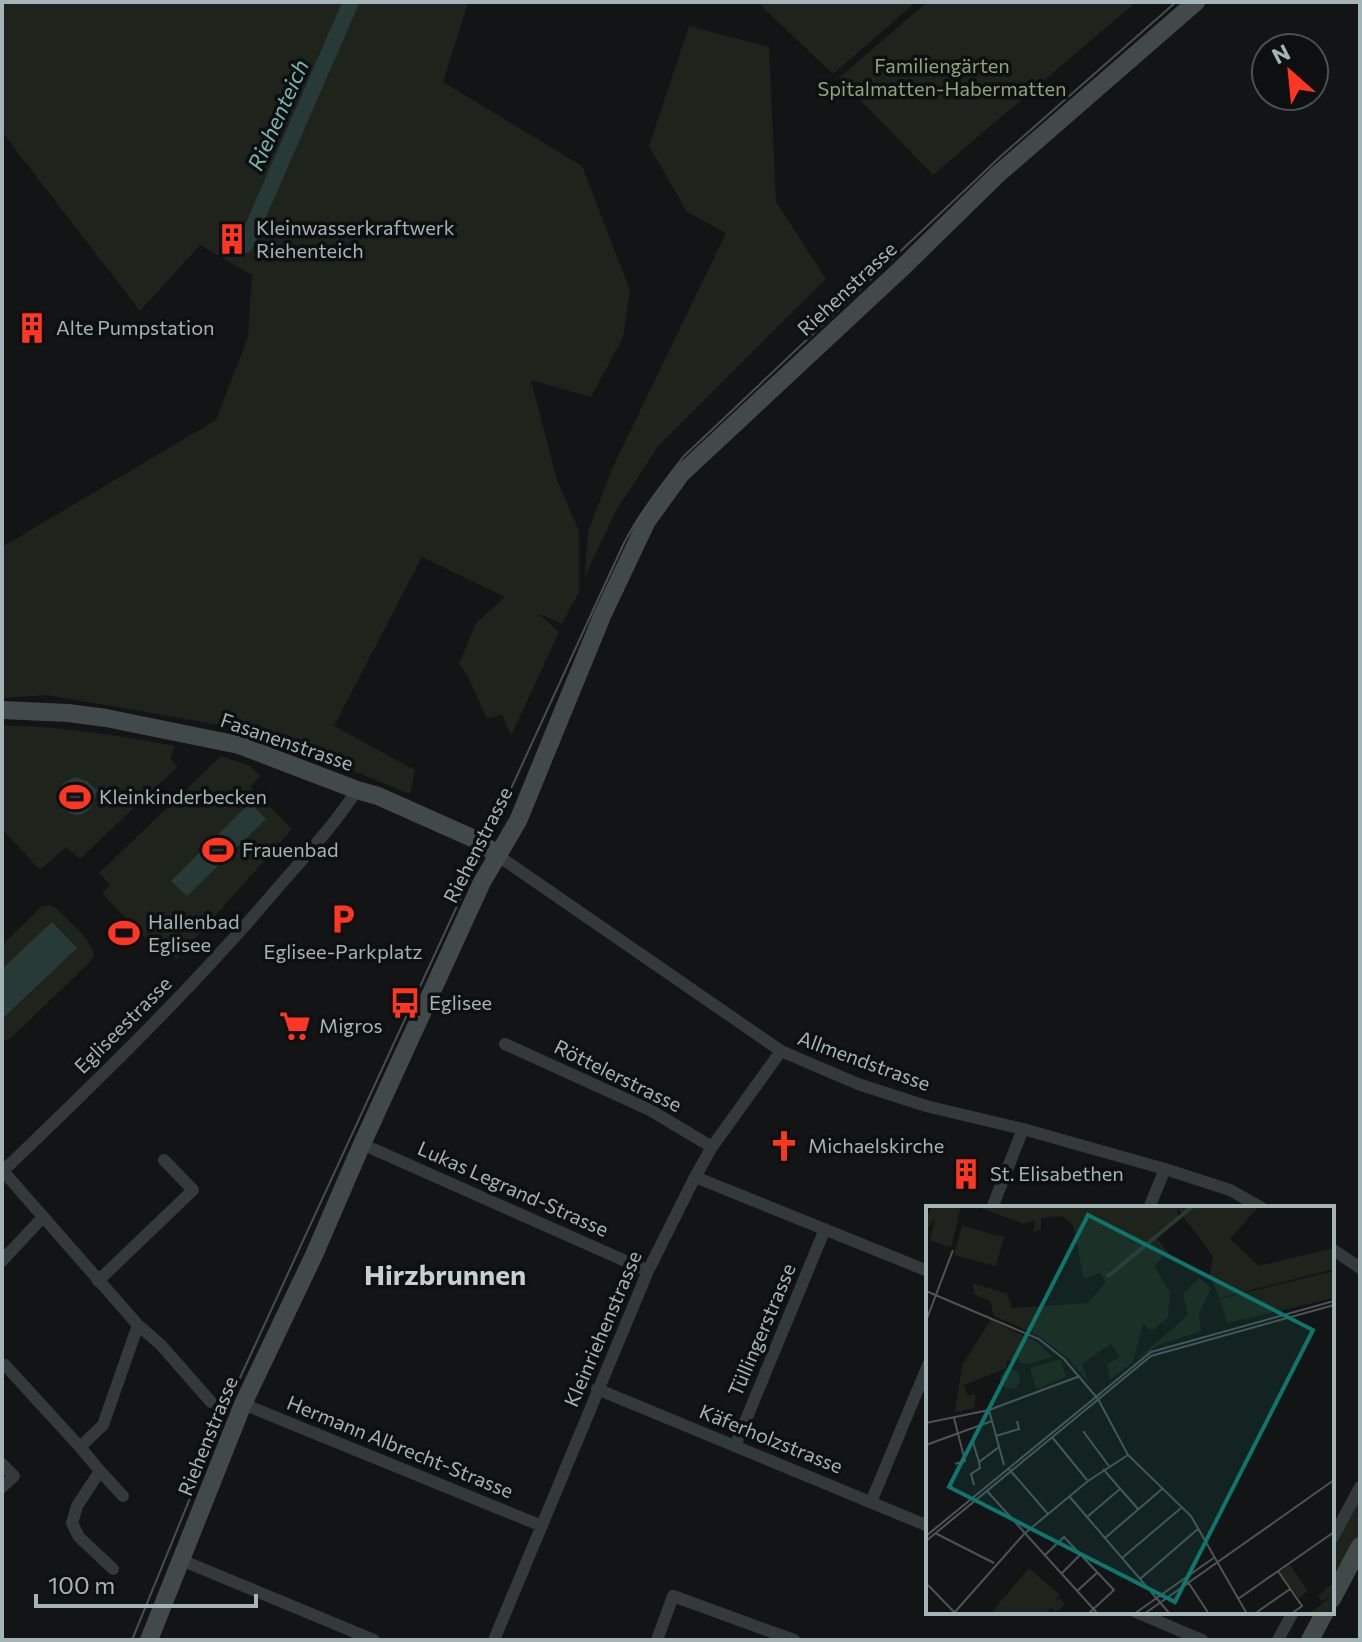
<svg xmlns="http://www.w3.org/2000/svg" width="1362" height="1642" font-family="Commissioner,sans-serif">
<rect width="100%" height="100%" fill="#131415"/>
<path fill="#1e241b" d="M 2,2 L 468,2 L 443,82 L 582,166 L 630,290 L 623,337 L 591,397 L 531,380 L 557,480 L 579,531 L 579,592 L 562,624 L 538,613 L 559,632 L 511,736 L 502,714 L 487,719 L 468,677 L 459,664 L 476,623 L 505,597 L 422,557 L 334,726 L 415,770 L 410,794 L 255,731 L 47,695 L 2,698 L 2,547 L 216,420 L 248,337 L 252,275 L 200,245 L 140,311 L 2,132 Z
M 757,2 L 916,2 L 833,74 Z
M 927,2 L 1136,2 L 933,175 L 839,78 Z
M 689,26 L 769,47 L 776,202 L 826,279 L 658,446 L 616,511 L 585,576 L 588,532 L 611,471 L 726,233 L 687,212 L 649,146 Z
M 2,725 C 61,727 118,735 175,746 L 170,759 L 178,766 L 80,859 L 66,847 L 40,870 L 2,829 Z
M 221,756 L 250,766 L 260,776 L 250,787 L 292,829 L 177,959 L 162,945 L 156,950 L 102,893 L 110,885 L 99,873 Z
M 49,905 L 56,908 C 69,922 90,937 94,955 L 90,962 L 10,1039 L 2,1041 L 2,945 L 41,907 Z
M 1360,1487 L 1360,1546 L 1332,1599 L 1332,1539 Z"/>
<path fill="#283a38" d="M 75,777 L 87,781 L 95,789 L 123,785 L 114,789 L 96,792 C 95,796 94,801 92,805 C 81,824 59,813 57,795 L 63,783 Z
M 250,803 L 266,819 L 187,896 L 171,881 Z
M 52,922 L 77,948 L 2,1019 L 2,969 Z"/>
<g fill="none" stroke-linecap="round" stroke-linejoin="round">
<path stroke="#283a38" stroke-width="16" d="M 245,245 L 351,2"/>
<path stroke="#34393b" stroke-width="12" d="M 497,855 L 781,1051 L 858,1084 L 926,1106 L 1023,1129 L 1165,1169 L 1230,1190 L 1262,1208
M 505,1044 L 650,1110 L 712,1147
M 362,1144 L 648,1271
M 3,1171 L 138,1325 L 161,1345 L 211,1402
M 2,1172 C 98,1080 195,986 281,884 C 307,854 335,824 357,790
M 695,1177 L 928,1271
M 992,1208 L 1023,1129
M 1149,1208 L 1165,1169
M 1332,1249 L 1360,1268
M 2,1261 L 43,1217
M 98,1281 L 193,1190 L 164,1160
M 5,1365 L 80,1447 L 103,1425 L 138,1325
M 597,1389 L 928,1526
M 243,1404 L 542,1526
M 735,1446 L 825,1229
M 80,1447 L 100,1471 L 77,1506 L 72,1523 L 79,1537 L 113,1569
M 2,1464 L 14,1476 L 2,1487
M 100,1471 L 123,1496
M 871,1502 L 928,1365
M 1332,1539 L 1360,1487
M 181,1560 L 374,1640
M 1136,1612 L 1202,1640
M 494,1640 L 648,1271 L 695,1177 L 712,1147 L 781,1051
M 657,1640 L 673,1596 L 794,1640
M 1278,1640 L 1293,1612"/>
<path stroke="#42494b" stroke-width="18" d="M 2,710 L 68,713 L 106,718 L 239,745 L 357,790 L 378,796 L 479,841 L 497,855
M 1332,1599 L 1360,1546
M 149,1640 L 243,1404 L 314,1255 L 362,1144 L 482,882 L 518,821 L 602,616 L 647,521 L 681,474 L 901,269 L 997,175 L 1196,2
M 1310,1640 L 1325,1612"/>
<path stroke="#474e50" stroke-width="2" d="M 132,1640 L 233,1393 L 624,543 C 641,511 662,484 684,456 L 1001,156 L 1176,2"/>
</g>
<defs>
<symbol id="building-bare" viewBox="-9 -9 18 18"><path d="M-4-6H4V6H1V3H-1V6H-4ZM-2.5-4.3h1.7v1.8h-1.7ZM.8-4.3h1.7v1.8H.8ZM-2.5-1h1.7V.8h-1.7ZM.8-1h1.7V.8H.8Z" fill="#ff3622" stroke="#0e0f10" stroke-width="2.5" paint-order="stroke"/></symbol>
<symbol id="stadium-bare" viewBox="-9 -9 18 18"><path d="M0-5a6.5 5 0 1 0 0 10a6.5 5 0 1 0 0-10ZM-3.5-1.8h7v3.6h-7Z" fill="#ff3622" stroke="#0e0f10" stroke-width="2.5" paint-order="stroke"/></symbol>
<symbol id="parking-bare" viewBox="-9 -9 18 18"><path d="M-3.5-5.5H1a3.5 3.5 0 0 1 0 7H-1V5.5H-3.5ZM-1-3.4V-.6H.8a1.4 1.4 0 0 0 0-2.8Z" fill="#ff3622" stroke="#0e0f10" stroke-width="2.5" paint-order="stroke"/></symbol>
<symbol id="bus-bare" viewBox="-9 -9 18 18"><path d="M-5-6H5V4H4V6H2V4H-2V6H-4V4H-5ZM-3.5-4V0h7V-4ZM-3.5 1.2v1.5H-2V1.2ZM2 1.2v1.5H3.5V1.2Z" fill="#ff3622" stroke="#0e0f10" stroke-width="2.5" paint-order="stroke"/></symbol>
<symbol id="supermarket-bare" viewBox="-9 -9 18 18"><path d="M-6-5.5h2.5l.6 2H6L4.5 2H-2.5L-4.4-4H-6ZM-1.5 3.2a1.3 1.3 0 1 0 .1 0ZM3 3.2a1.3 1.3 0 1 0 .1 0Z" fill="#ff3622" stroke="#0e0f10" stroke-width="2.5" paint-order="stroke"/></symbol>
<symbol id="church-bare" viewBox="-9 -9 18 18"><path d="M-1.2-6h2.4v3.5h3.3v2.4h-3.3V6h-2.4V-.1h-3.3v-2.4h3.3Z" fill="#ff3622" stroke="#0e0f10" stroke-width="2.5" paint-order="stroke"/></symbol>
</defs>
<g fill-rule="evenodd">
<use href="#building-bare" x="210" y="217" width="44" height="44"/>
<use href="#building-bare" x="10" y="306" width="44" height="44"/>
<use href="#stadium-bare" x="53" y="775" width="44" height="44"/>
<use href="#stadium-bare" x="196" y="828" width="44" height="44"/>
<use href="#parking-bare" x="321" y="897" width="44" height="44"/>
<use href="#stadium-bare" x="102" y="911" width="44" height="44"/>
<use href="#bus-bare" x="383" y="981" width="44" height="44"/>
<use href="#supermarket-bare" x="273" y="1004" width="44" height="44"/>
<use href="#church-bare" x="762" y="1124" width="44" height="44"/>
<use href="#building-bare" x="944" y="1152" width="44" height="44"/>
</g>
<g text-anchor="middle" stroke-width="7" stroke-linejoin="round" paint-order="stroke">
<g font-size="20" fill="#8fa478" stroke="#0e0f10">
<text x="942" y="73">Familiengärten<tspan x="942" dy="23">Spitalmatten-Habermatten</tspan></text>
</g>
<g font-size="20" fill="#a3b5b7" stroke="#0e0f10" text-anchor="start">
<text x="256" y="235">Kleinwasserkraftwerk<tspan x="256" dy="23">Riehenteich</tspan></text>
<text x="56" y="335">Alte Pumpstation</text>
<text x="99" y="804">Kleinkinderbecken</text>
<text x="242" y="857">Frauenbad</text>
<text x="148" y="929">Hallenbad<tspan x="148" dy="23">Eglisee</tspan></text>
<text x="343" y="959" text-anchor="middle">Eglisee-Parkplatz</text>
<text x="429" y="1010">Eglisee</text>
<text x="319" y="1033">Migros</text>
<text x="808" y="1153">Michaelskirche</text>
<text x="990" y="1181">St. Elisabethen</text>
</g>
<g font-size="20" fill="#a3b5b7" stroke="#0e0f10">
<text transform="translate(847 289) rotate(-43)" y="7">Riehenstrasse</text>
<text transform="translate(287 742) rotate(19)" y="7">Fasanenstrasse</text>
<text transform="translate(478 845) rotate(-63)" y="7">Riehenstrasse</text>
<text transform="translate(123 1025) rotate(-45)" y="7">Egliseestrasse</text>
<text transform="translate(864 1061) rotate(20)" y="7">Allmendstrasse</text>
<text transform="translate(618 1076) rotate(26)" y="7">Röttelerstrasse</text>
<text transform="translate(513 1189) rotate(24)" y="7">Lukas Legrand-Strasse</text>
<text transform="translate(603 1329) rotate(-67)" y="7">Kleinriehenstrasse</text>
<text transform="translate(762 1330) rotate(-67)" y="7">Tüllingerstrasse</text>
<text transform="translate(208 1436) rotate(-68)" y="7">Riehenstrasse</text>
<text transform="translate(771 1439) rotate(22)" y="7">Käferholzstrasse</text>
<text transform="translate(400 1447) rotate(22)" y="7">Hermann Albrecht-Strasse</text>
</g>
<g font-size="22" font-style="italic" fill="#76b6b0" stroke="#0e0f10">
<text transform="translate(278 115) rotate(-66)" y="8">Riehenteich</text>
</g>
<g font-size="28" font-weight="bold" fill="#c5d0d3" stroke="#0e0f10">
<text x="445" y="1285">Hirzbrunnen</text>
</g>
</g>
<g transform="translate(926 1206)">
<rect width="408" height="408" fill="#131415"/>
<path d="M 7,0 L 35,0 L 25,42 L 4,34 L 9,13 L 0,24 L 0,12 ZM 49,0 L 333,0 L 304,33 L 333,60 L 408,42 L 408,63 L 293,92 L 284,67 L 287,50 L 251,2 L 252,11 L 228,29 L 242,46 L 228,60 L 244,86 L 242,111 L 226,125 L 217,118 L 207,156 L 184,174 L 181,158 L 194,151 L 185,138 L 156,158 L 162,176 L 142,152 L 111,129 L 68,110 L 64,95 L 48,88 L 47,77 L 81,88 L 86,102 L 162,97 L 180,76 L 174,67 L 158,73 L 147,19 L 135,10 L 115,12 L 115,23 L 107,27 L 109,14 L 98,18 ZM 36,20 L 78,31 L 70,60 L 28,49 ZM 408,65 L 408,92 L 301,117 L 294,93 ZM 273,72 L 285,82 L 273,108 L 275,125 L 233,139 L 210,154 L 262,109 L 257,88 ZM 65,114 L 111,136 L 126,151 L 102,158 L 95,157 L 89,145 L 91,152 L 80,156 L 81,162 L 38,179 L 42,190 L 49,188 L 49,202 L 29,206 L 36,159 ZM 134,153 L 140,171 L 110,183 L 104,162 ZM74 173a10 10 0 1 1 20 0a10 10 0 1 1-20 0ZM 364,359 L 382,385 L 373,392 L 354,366 ZM 103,362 L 134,389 L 128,397 L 134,392 L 139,399 L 129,406 L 125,401 L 119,408 L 64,408 ZM 408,376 L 408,408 L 382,408 L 405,391 L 395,395 L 392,390 Z" fill="#1e241b"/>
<path fill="none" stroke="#283a38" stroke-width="4" d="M 181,71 L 267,0"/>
<path fill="none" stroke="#4d5456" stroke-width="2" d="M 0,85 L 113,133 L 138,153 L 172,193M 0,115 L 27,44M 172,193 L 202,249 L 265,310 L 321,408M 63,204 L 78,259M 28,212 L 39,255 L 29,258M 0,217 L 63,204 L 154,170M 157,225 L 183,260M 70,230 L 93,223 L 91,215M 126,231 L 161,274M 47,236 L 53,256 L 73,241M 0,239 L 66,215M 83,263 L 122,308M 177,263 L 212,303M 48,279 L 45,268 L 54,262 L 53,256M 61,285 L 172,408M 143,290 L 244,408M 161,311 L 194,283M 9,327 L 68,357M 0,330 L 225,146 L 408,95M 179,332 L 236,283M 0,335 L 225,150 L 408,99M 118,350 L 138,331 L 188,384 L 162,408M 196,352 L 255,302M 352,365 L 376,400 L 365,408M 135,368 L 155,348M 214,373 L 273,322M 262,376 L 283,408M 2,379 L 28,406M 151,385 L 172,366M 312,393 L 408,326M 331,406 L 364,383M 28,407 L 98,328 L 162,275 L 202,249M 208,408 L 289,351M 218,408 L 408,274"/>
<path fill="#0f766e" fill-opacity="0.15" stroke="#0f766e" stroke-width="4" d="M 162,9 L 387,124 L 249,396 L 23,281 Z"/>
<rect width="408" height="408" fill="none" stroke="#a3b5b7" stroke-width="4"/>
</g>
<rect width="1362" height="1642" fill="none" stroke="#a3b5b7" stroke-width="8"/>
<g transform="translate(1290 72) rotate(333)"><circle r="38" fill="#0e0f10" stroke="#4a5153" stroke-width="2"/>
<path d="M0-6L14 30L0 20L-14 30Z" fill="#ff3622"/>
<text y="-12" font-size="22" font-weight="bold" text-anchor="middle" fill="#a3b5b7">N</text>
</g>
<path d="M36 1594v12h220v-12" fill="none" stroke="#a3b5b7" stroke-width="4"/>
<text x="48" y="1594" font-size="24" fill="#a3b5b7" stroke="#0e0f10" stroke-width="6" paint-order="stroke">100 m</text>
</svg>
